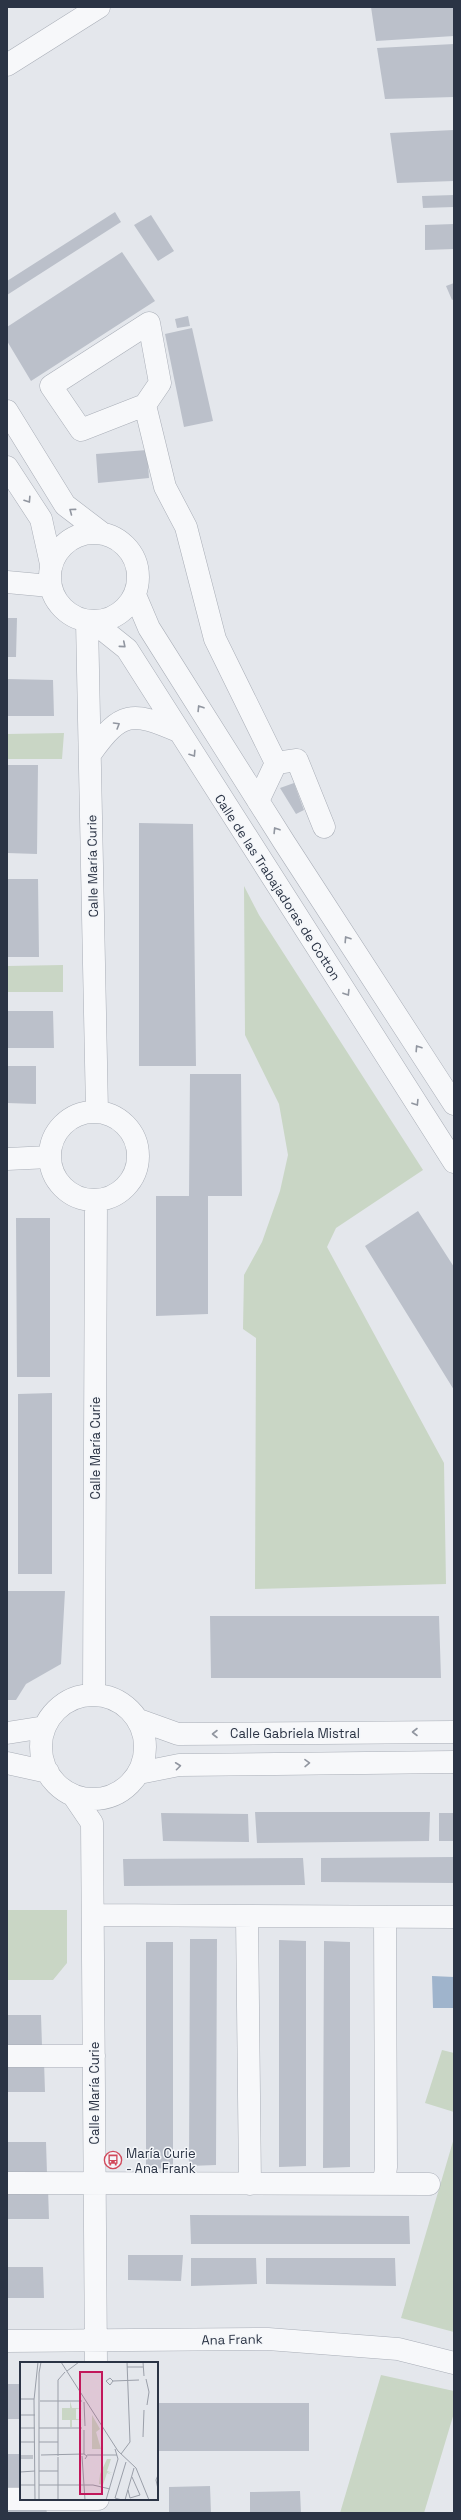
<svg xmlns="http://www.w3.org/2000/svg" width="461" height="2520" font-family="'Space Grotesk',sans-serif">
<rect width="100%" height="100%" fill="#e4e7ec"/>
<path fill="#c9d6c5" d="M 64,733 L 62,759 L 7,759 L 7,734 Z
M 244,886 L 259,915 L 423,1170 L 336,1228 L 327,1247 L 444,1463 L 446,1584 L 255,1589 L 256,1338 L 243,1329 L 244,1275 L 262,1242 L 280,1191 L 288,1155 L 279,1104 L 245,1035 Z
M 63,965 L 63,992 L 7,992 L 7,966 Z
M 7,1910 L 67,1910 L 67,1963 L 53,1980 L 7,1980 Z
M 442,2050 L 454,2053 L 454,2112 L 425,2103 Z
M 454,2138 L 454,2332 L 401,2318 Z
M 381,2375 L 454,2391 L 454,2413 L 424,2513 L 340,2513 Z"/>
<path fill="#9fb4cc" d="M 432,1976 L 454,1977 L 454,2008 L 433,2008 Z"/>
<path fill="#bbc0ca" d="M 371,7 L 454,7 L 454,36 L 376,41 Z
M 454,44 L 454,97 L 385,99 L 377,48 Z
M 454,130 L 454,181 L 397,183 L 390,133 Z
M 454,195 L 454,207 L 423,208 L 422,196 Z
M 115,212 L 121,222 L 7,295 L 7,281 Z
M 151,215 L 174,251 L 158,261 L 134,225 Z
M 454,224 L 454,249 L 425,250 L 425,225 Z
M 122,252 L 155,301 L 31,381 L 7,341 L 7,327 Z
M 454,283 L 454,299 L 452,300 L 446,286 Z
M 188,316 L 190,326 L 177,328 L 175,319 Z
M 192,328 L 213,421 L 184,427 L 165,334 Z
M 147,450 L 149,478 L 98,483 L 96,454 Z
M 7,618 L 17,618 L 16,657 L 7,657 Z
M 7,679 L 53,680 L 54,716 L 7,716 Z
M 7,765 L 38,765 L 37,854 L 7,853 Z
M 294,783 L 304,810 L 296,814 L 280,788 Z
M 139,823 L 193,824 L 196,1066 L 139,1066 Z
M 7,879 L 38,879 L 39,957 L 7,957 Z
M 7,1011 L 53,1011 L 54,1048 L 7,1048 Z
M 7,1066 L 36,1066 L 36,1104 L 7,1103 Z
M 190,1074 L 241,1074 L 242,1196 L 208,1196 L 208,1314 L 156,1316 L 156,1196 L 189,1196 Z
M 418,1211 L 454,1267 L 454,1390 L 365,1246 Z
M 16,1218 L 50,1218 L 50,1377 L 17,1377 Z
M 52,1393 L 52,1574 L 18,1574 L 18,1394 Z
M 7,1591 L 65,1591 L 61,1664 L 26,1684 L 16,1700 L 7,1700 Z
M 210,1616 L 439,1616 L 441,1678 L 211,1678 Z
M 255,1812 L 430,1812 L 429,1841 L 257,1843 Z
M 161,1813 L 248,1814 L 249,1842 L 163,1841 Z
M 439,1813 L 454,1813 L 454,1841 L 439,1841 Z
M 454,1857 L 454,1883 L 321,1882 L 321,1858 Z
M 303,1858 L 305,1885 L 124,1886 L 123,1859 Z
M 190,1939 L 217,1939 L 216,2165 L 189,2166 Z
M 279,1940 L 306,1941 L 306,2166 L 279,2167 Z
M 324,1941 L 350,1942 L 350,2167 L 323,2168 Z
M 146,1942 L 173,1942 L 173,2168 L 146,2169 Z
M 7,2015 L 41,2015 L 42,2046 L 7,2047 Z
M 7,2061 L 44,2061 L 45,2092 L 7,2092 Z
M 7,2142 L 46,2142 L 47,2174 L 7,2174 Z
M 7,2188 L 48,2188 L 49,2219 L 7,2219 Z
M 190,2215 L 409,2216 L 410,2244 L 191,2244 Z
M 128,2255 L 183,2255 L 181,2281 L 128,2280 Z
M 191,2258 L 256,2258 L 257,2284 L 191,2286 Z
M 266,2258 L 395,2258 L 396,2286 L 266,2284 Z
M 7,2267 L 43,2267 L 44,2298 L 7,2298 Z
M 7,2384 L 21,2384 L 21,2419 L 7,2419 Z
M 157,2403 L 309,2403 L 309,2451 L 157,2451 Z
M 7,2454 L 21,2454 L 21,2487 L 7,2487 Z
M 210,2486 L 211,2513 L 169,2513 L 169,2487 Z
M 300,2491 L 301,2513 L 250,2513 L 250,2492 Z
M 7,2508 L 46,2508 L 47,2513 L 7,2513 Z"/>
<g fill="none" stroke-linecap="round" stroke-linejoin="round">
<defs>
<path id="minor" d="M 7,65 L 99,7
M 145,405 L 81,430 L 51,386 L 149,323 L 160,383 L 145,405 L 165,487 L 186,527 L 215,639 L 276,763
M 7,411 L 65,505 L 103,534
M 7,467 L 41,519 L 51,564
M50 577a44 44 0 1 1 88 0a44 44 0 1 1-88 0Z
M 7,582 L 50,586
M 135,595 L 149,628 L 284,842 L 454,1104
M 87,621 L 97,1111
M 92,621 L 127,649 L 454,1162
M 91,753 C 121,711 132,711 178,731
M 258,801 L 276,763 L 297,760 L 324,827
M50 1156a44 44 0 1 1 88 0a44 44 0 1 1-88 0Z
M 7,1159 L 50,1157
M 94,1694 L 96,1201
M41 1747a52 52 0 1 1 104 0a52 52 0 1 1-104 0Z
M 139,1720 L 178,1734 L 454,1732
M 7,1733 L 45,1727
M 7,1763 L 48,1772
M 139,1773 L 179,1765 L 454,1762
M 73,1795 L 92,1823 L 96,2363
M 93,1915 L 454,1917
M 247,1916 L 250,2184
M 7,2056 L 94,2056
M 7,2183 L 429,2184
M 384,2184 L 386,2167 L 385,1917
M 7,2341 L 268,2339 L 398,2349 L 454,2363
M 7,2499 L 98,2499"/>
</defs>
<use href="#minor" stroke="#a9aeb7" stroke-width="23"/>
<use href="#minor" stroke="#f7f8fa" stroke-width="22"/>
</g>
<defs><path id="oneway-chevron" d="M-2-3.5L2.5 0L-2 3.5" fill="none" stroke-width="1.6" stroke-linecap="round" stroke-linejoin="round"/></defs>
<g stroke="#9196a0">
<use href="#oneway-chevron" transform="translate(28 500) rotate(57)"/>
<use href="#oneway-chevron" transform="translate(72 511) rotate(-143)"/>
<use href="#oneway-chevron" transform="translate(123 645) rotate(40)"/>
<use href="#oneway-chevron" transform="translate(200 708) rotate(-122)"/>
<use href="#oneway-chevron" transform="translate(117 725) rotate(-31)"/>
<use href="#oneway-chevron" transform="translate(193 754) rotate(57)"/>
<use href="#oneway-chevron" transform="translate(276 830) rotate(-122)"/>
<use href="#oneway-chevron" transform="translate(347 939) rotate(-123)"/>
<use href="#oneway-chevron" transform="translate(347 993) rotate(58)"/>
<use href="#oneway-chevron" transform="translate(418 1048) rotate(-123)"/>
<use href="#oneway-chevron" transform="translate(416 1103) rotate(58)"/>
<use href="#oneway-chevron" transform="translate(415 1732) rotate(180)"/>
<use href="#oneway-chevron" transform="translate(215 1734) rotate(180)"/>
<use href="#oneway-chevron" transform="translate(307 1763) rotate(-1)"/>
<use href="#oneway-chevron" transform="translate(178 1766) rotate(-7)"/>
</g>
<defs>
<symbol id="bus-ring" viewBox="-11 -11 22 22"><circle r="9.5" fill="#f4f6f9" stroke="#d1495b" stroke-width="1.5"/><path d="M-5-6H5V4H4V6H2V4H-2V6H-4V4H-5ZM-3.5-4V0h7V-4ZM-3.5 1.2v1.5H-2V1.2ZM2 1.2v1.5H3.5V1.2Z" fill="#d1495b"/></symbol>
</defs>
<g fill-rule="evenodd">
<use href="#bus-ring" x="103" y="2150" width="20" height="20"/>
</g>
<g text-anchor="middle" stroke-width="3" stroke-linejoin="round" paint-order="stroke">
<g font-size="13" fill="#2b3445" stroke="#f4f6f9">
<text transform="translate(92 866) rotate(-91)" y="5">Calle María Curie</text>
<text transform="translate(278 887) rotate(57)" y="5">Calle de las Trabajadoras de Cotton</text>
<text transform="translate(95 1448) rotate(-90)" y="5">Calle María Curie</text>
<text x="295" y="1738">Calle Gabriela Mistral</text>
<text transform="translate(94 2093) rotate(-90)" y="5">Calle María Curie</text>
<text transform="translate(232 2339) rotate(-1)" y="5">Ana Frank</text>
</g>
<g font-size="13" fill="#2b3445" stroke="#f4f6f9" text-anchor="start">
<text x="126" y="2158">María Curie<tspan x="126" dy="15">- Ana Frank</tspan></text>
</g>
</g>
<g transform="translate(20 2362)">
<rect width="138" height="138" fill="#e4e7ec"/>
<path d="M 50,39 L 52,46 L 63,46 L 56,47 L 56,57 L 63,58 L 52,58 L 52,65 L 50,65 L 50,58 L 42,58 L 42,46 L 50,46 ZM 72,53 L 80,67 L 76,70 L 81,87 L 72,87 ZM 87,97 L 91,97 L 87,109 L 93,111 L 87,110 L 92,113 L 87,111 L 83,123 L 79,122 L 80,112 Z" fill="#c9d6c5"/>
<path fill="none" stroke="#9a9fa9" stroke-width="1" d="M 41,0 L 98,89 L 116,106 L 129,138M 123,0 L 124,14M 107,5 L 123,5M 47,9 L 59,0M 126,17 L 129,30 L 127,43M 93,19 L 90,23 L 86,19 L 90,16 L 93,19 L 119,18M 0,37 L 14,37M 0,39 L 0,138M 20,39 L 62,39M 64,40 L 65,64M 0,53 L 15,53M 0,66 L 15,66M 19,66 L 62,66M 123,75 L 124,48M 0,80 L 15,80M 19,80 L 38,80M 64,92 L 64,68M 101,92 L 110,80 L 107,0M 21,93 L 64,92 L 67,94 L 65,97M 67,93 L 97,93M 0,94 L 13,94M 38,94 L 38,18 L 45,10M 62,94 L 65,138M 0,96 L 13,96M 19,109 L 38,109M 0,110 L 15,109M 138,113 L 136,118 L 138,127M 0,123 L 15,123M 19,123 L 73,123 L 90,127M 108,128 L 110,136 L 120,133 L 112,115M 15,138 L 14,38 L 18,0M 19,138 L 19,11 L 21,0M 20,138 L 38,138 L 38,95M 86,138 L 98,97 L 95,87M 102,138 L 95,136 L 106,100M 105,138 L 114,106"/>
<path fill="#c2185b" fill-opacity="0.15" stroke="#c2185b" stroke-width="2" d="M 60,10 L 82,10 L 82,132 L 60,132 Z"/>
<rect width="138" height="138" fill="none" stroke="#2b3445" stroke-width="2"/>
</g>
<rect width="461" height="2520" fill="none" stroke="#2b3445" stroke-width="16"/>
</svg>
